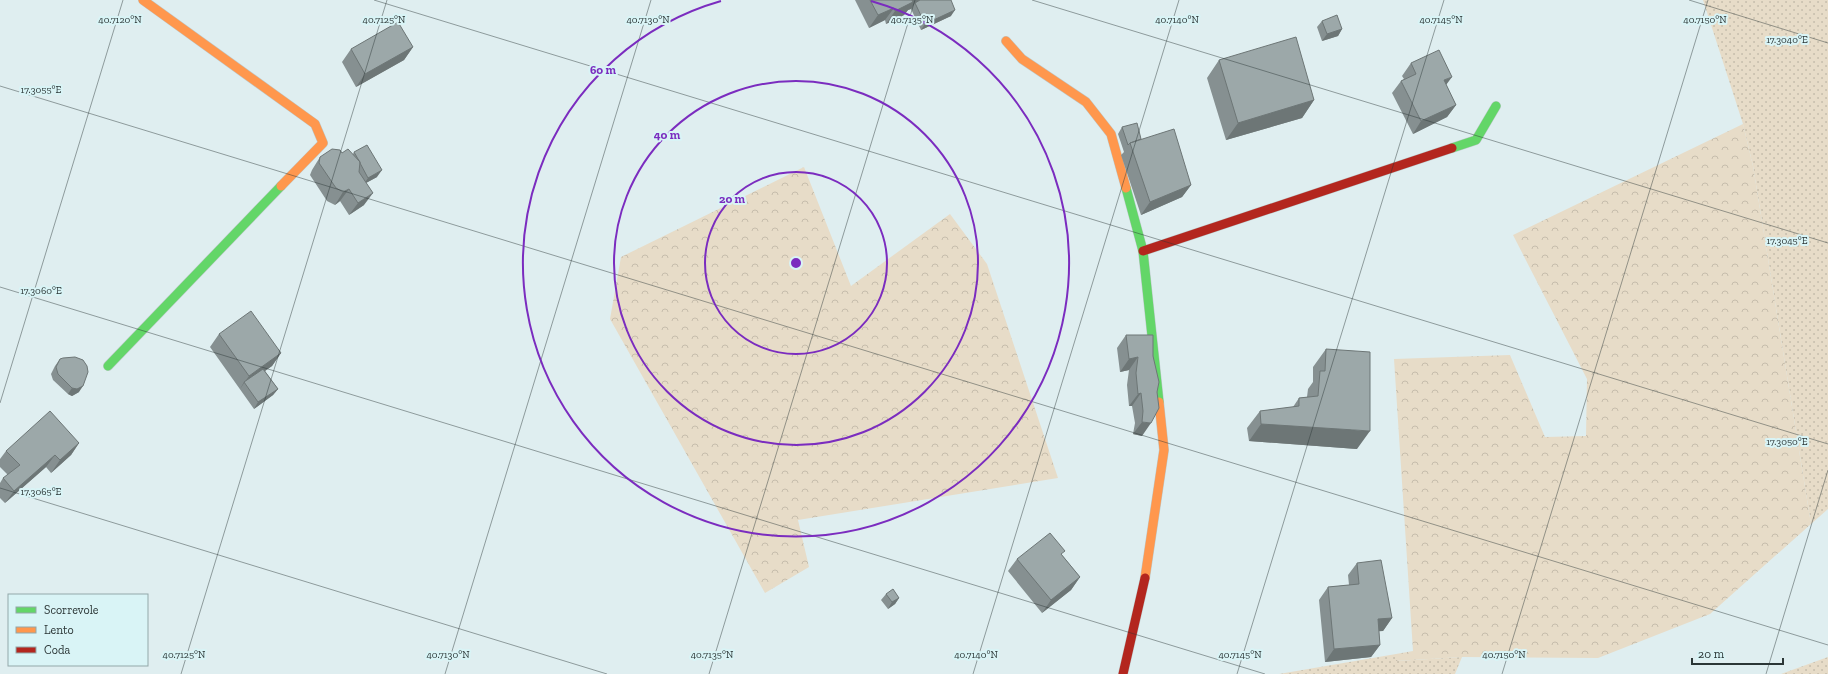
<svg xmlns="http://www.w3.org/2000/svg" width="1828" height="674" font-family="'Zilla Slab',serif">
<defs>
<pattern id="green-dots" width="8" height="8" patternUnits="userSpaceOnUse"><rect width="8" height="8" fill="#e7dcc8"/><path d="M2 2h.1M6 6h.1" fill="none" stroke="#c6bdac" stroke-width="1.8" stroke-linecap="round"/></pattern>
<pattern id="forest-crowns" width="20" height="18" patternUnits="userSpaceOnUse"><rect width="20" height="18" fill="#e7dcc8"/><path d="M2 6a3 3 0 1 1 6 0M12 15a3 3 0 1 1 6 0" fill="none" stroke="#c6bdac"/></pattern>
</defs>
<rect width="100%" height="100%" fill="#dfeef0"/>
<path fill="url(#green-dots)" d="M 1703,0 L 1828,0 L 1828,509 L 1811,524 L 1753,166 L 1743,124 Z
M 1396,654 L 1396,661 L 1462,657 L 1455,674 L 1279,674 Z
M 1828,657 L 1828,674 L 1781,674 Z"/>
<path fill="url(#forest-crowns)" d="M 1743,124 L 1753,166 L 1811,524 L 1710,614 L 1598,658 L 1462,657 L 1396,661 L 1396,654 L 1413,651 L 1394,359 L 1510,355 L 1545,437 L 1586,436 L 1587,379 L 1513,235 Z
M 804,167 L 851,286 L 950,214 L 987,264 L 1058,478 L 798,520 L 809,567 L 765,593 L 610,319 L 621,257 Z"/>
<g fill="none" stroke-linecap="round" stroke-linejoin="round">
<defs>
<path id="fast" d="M 1452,148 L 1476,140 L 1496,106
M 1126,188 L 1143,251 L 1159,402
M 108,366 L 281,186"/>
<path id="slow" d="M 143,0 L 315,124 L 323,143 L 281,186
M 1006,41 L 1022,59 L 1086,102 L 1111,134 L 1126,188
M 1145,578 L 1164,450 L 1159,402"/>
<path id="jam" d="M 1143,251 L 1452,148
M 1123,674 L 1145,578"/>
</defs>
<use href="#fast" stroke="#bdc9ca" stroke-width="10"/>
<use href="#slow" stroke="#bdc9ca" stroke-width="10"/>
<use href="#jam" stroke="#bdc9ca" stroke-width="10"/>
<use href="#fast" stroke="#63d668" stroke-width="9"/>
<use href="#slow" stroke="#ff974d" stroke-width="9"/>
<use href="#jam" stroke="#b3261e" stroke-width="9"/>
</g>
<path fill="#869091" d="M 855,0 L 951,0 L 951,16 L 921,30 L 911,9 L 908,10 L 904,15 L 886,24 L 885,20 L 869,28 Z
M 1322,21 L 1342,29 L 1338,36 L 1322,41 L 1317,27 Z
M 413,47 L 404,60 L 356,87 L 342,62 L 351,49 Z
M 1219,60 L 1314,100 L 1302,118 L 1226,140 L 1207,78 Z
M 1411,63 L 1446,85 L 1456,105 L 1447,117 L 1413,134 L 1392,93 L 1401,81 L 1404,79 L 1402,76 Z
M 1122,127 L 1141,139 L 1191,185 L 1182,197 L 1141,215 L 1121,155 L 1124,152 L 1118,134 Z
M 354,152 L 377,177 L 366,183 L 364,205 L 349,215 L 340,201 L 335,205 L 327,201 L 310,175 L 312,170 L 320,157 L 342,153 L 353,154 Z
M 219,334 L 281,353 L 272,366 L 265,371 L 278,389 L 273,395 L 254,409 L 210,347 Z
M 1126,335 L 1153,335 L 1142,436 L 1133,434 L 1135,423 L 1132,406 L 1129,406 L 1127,385 L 1129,370 L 1120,372 L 1117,348 Z
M 1326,349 L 1357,449 L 1249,441 L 1247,428 L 1260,411 L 1293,407 L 1299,398 L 1307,397 L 1308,389 L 1313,382 L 1313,367 Z
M 60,359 L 79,392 L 72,396 L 68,394 L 53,380 L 51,374 L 55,366 Z
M 79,443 L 71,455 L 51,473 L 46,467 L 5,503 L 0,498 L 0,483 L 3,478 L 8,475 L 0,467 L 0,459 L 6,451 Z
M 1062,555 L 1080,577 L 1071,590 L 1042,613 L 1008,571 L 1017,559 Z
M 1357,563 L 1392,618 L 1383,631 L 1379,631 L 1380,645 L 1371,657 L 1325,662 L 1319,600 L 1328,587 L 1349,585 L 1348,575 Z
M 886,594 L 899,598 L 895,604 L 888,609 L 881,600 Z"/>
<path fill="#6d7676" d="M 912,0 L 930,0 L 915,3 L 911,9 L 908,10 L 904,15 L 886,24 L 895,11 Z
M 894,8 L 885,20 L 869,28 L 878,15 Z
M 955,10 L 951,16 L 921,30 L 925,24 Z
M 1342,29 L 1338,36 L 1322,41 L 1327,34 Z
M 413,47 L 404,60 L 356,87 L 365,74 Z
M 1452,77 L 1443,89 L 1444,80 Z
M 1314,100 L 1302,118 L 1226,140 L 1238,123 Z
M 1456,105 L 1447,117 L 1413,134 L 1421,121 Z
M 382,170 L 377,177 L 364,184 L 368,178 Z
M 1191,185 L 1182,197 L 1141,215 L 1150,202 Z
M 349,189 L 340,201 L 335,205 L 343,192 Z
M 373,193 L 364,205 L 349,215 L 358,203 Z
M 281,353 L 272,366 L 246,384 L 244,382 L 240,389 L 249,376 Z
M 1138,357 L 1129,370 L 1120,372 L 1129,359 Z
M 83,386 L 79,392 L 72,396 L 68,394 L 72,388 Z
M 278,389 L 273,395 L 254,409 L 258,402 Z
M 1141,393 L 1132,406 L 1129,406 L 1138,394 Z
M 1142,422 L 1151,423 L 1142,436 L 1133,434 Z
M 1261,424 L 1370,431 L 1357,449 L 1249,441 Z
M 79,443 L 71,455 L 51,473 L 60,460 Z
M 55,455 L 46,467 L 5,503 L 14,491 Z
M 1080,577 L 1071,590 L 1042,613 L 1051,600 Z
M 899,598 L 895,604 L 888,609 L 892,602 Z
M 1392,618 L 1383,631 L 1369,632 L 1378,619 Z
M 1380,645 L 1371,657 L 1325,662 L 1334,649 Z"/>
<path fill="#9ca8a9" stroke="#6d7676" d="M 870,0 L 912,0 L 913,2 L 895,11 L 894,8 L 878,15 Z
M 920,0 L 951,0 L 955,10 L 925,24 L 915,3 Z
M 1337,15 L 1342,29 L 1327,34 L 1322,21 Z
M 398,22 L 413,47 L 365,74 L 351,49 Z
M 1296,37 L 1314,100 L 1238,123 L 1219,60 Z
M 1439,50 L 1452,77 L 1444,80 L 1456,105 L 1421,121 L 1401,81 L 1416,74 L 1411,63 Z
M 1137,123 L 1141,139 L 1130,143 L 1128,145 L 1122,127 Z
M 1174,129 L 1191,185 L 1150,202 L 1130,143 Z
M 367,145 L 382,170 L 368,178 L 360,163 L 360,162 L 358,159 L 354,152 Z
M 332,149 L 340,150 L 342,153 L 348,149 L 360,162 L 359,172 L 373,193 L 358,203 L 349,189 L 343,192 L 336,188 L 319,163 L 320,157 Z
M 251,311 L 281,353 L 249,376 L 219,334 Z
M 1126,335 L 1153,335 L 1153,356 L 1159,382 L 1157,392 L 1159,408 L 1151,423 L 1142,422 L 1143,411 L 1141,393 L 1138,394 L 1136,373 L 1138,357 L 1129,359 Z
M 1326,349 L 1370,352 L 1370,431 L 1261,424 L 1260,411 L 1299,406 L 1299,398 L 1318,396 L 1320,371 L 1325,371 Z
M 75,357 L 83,360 L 87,366 L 88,372 L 83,386 L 77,389 L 72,388 L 58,374 L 56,367 L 60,359 L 63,358 Z
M 263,369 L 278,389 L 258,402 L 244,382 Z
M 50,411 L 79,443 L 60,460 L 55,455 L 14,491 L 3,478 L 20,465 L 6,451 Z
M 1050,533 L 1065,551 L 1061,554 L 1080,577 L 1051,600 L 1017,559 Z
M 1381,560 L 1392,618 L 1378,619 L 1380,645 L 1334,649 L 1328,587 L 1359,584 L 1357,563 Z
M 893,589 L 899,598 L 892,602 L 886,594 Z"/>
<path fill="none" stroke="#2b3636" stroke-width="1" stroke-opacity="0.45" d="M 374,0 L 1828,444M 1032,0 L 1828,243M 1689,0 L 1828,43M 0,86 L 1828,645M 0,287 L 1265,674M 0,403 L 123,0M 0,488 L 607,674M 181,674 L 387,0M 445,674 L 651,0M 709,674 L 915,0M 973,674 L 1179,0M 1237,674 L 1444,0M 1502,674 L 1708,0M 1766,674 L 1828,470"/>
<g fill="none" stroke="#7b2cbf" stroke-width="2">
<circle cx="796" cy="263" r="91"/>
<circle cx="796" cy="263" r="182"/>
<path d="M871 1A273 273 0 1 1 721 1"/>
</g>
<g font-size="10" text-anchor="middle" fill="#2b3636" stroke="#d9f4f6" stroke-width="4" stroke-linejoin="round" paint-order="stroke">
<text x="120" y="23">40.7120°N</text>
<text x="384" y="23">40.7125°N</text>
<text x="648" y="23">40.7130°N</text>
<text x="912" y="23">40.7135°N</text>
<text x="1177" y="23">40.7140°N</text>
<text x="1441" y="23">40.7145°N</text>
<text x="1705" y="23">40.7150°N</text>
<text x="1787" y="43">17.3040°E</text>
<text x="41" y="93">17.3055°E</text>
<text x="1787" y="244">17.3045°E</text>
<text x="41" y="294">17.3060°E</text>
<text x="1787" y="445">17.3050°E</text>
<text x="41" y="495">17.3065°E</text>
<text x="184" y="658">40.7125°N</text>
<text x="448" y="658">40.7130°N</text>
<text x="712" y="658">40.7135°N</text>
<text x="976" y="658">40.7140°N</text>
<text x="1240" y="658">40.7145°N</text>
<text x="1504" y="658">40.7150°N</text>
</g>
<circle cx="796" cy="263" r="6" fill="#7b2cbf" stroke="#d9f4f6" stroke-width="2"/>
<g font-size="12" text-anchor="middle" font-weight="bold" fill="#7b2cbf" stroke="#d9f4f6" stroke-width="4" stroke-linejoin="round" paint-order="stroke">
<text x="603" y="74">60 m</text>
<text x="667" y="139">40 m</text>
<text x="732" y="203">20 m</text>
</g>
<rect x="8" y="594" width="140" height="72" fill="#d9f4f6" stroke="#93a8a9"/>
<rect x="16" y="607" width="20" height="6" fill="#63d668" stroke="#93a8a9"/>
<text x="44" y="614" font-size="12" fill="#2b3636">Scorrevole</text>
<rect x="16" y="627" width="20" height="6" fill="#ff974d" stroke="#93a8a9"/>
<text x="44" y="634" font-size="12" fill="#2b3636">Lento</text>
<rect x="16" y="647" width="20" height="6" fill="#b3261e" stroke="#93a8a9"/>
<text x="44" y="654" font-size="12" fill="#2b3636">Coda</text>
<path d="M1692 658v6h91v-6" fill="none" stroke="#2b3636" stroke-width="2"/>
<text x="1698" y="658" font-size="12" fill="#2b3636" stroke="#d9f4f6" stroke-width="3" paint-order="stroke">20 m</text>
</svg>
